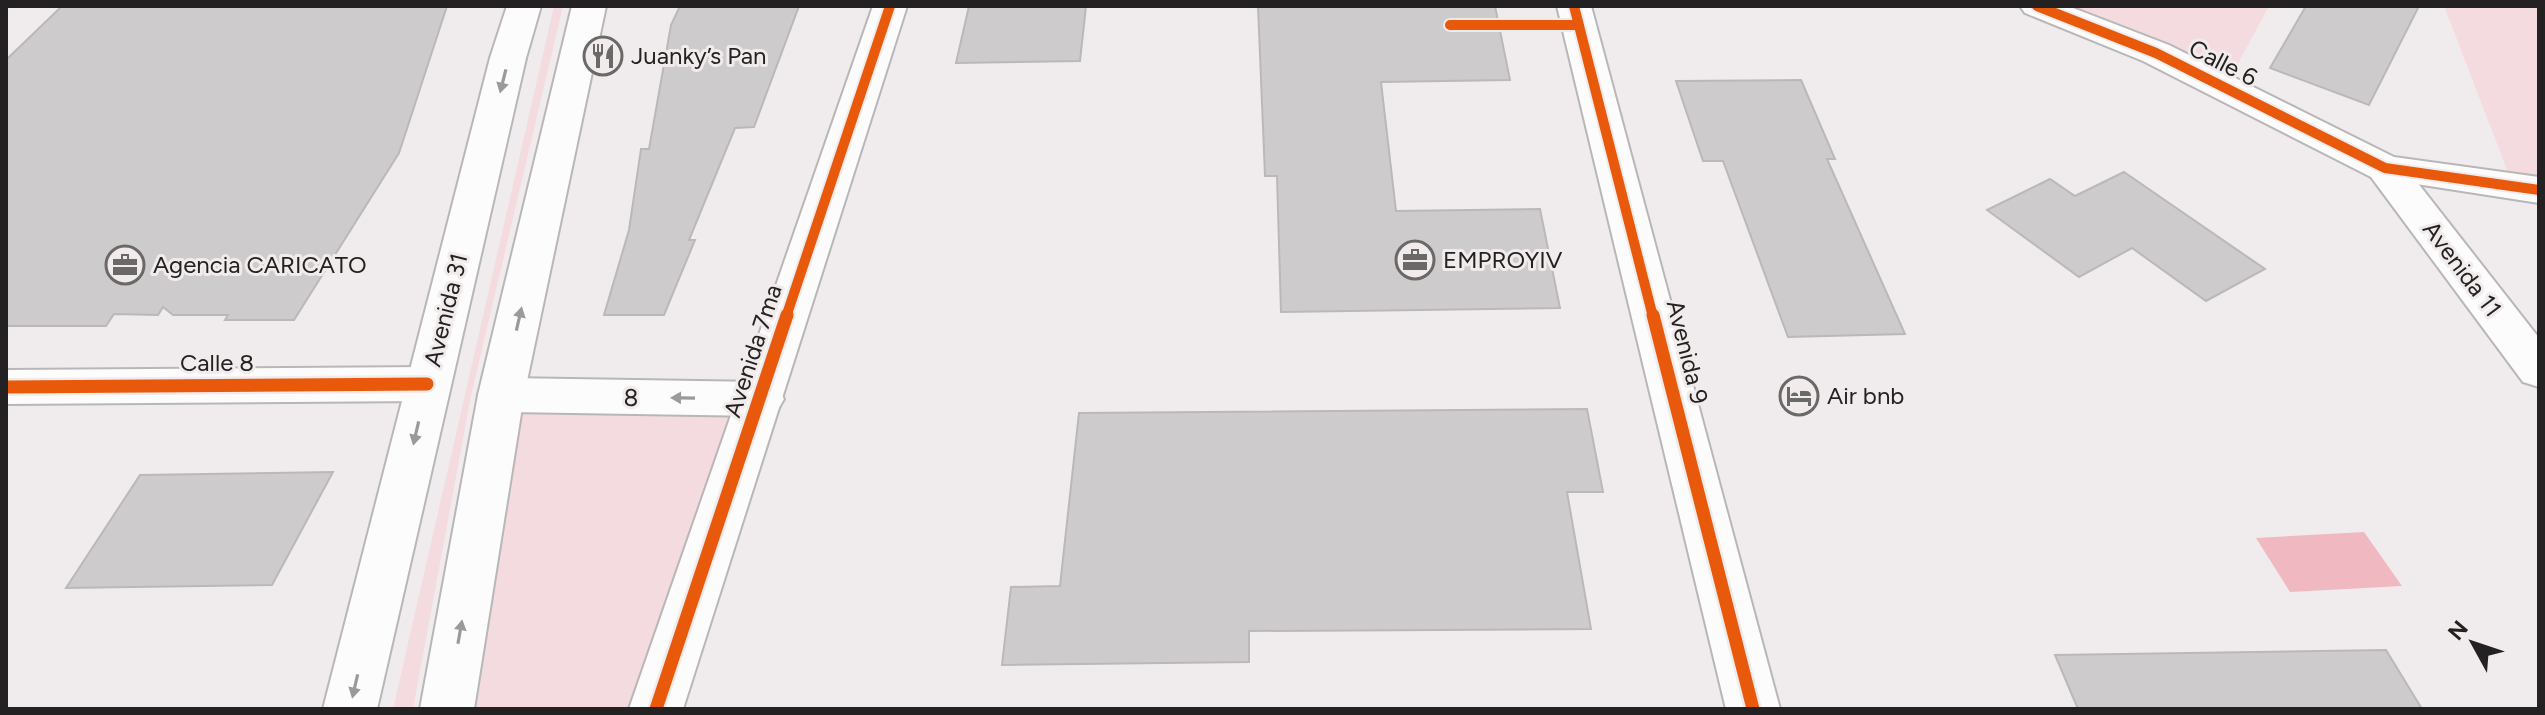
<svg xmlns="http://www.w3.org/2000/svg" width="2545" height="715" font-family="Figtree,sans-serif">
<rect width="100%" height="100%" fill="#f0eced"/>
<path fill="#f4dbdf" d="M 554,6 L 563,6 L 471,396 L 413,709 L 393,709 Z
M 2034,6 L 2269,6 L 2225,88 Z
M 2444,6 L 2539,6 L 2539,190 L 2514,188 Z
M 501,395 L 761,399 L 656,709 L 447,709 Z"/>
<path fill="#f0b8c0" d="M 2364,532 L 2402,586 L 2290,592 L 2256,538 Z"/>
<path fill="#cdcbcb" stroke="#bbb8b9" stroke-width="2" d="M 62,6 L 447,6 L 399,153 L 294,320 L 225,320 L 228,315 L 173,315 L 163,307 L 158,315 L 114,314 L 106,326 L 6,326 L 6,60 Z
M 680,6 L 799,6 L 754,127 L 735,128 L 689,240 L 695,240 L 664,315 L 604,315 L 629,230 L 641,149 L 649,149 L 671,25 Z
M 969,6 L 1086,6 L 1080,61 L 956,63 Z
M 1258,6 L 1495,6 L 1510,80 L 1381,82 L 1396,211 L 1540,209 L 1560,308 L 1281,312 L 1277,176 L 1265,176 Z
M 2306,6 L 2419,6 L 2369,105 L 2270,68 Z
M 1801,80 L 1835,159 L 1827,159 L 1905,334 L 1788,337 L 1723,161 L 1703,161 L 1676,81 Z
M 2124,172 L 2265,269 L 2206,301 L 2132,248 L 2079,277 L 1987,210 L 2050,179 L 2075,196 Z
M 1587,409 L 1603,492 L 1567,492 L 1591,629 L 1249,631 L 1249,662 L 1002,665 L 1011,587 L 1060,586 L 1079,413 Z
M 333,472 L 272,585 L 66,588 L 140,475 Z
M 2386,650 L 2422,709 L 2078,709 L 2055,655 Z"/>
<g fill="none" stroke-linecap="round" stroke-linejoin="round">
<defs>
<path id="street" d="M 1557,6 L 1591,6 L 1780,709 L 1726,709 Z
M 2385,155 L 2399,159 L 2539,338 L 2539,387 L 2523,382 L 2371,177 L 2366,168 L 2371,159 Z
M 427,367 L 443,372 L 449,384 L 443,396 L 427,401 L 6,404 L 6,370 Z
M 501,378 L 761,382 L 777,387 L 784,399 L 777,411 L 761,416 L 501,412 L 485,407 L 478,395 L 485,383 Z"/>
<path id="secondary" d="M 873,6 L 907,6 L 683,709 L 629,709 Z
M 2020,6 L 2068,6 L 2169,45 L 2394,157 L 2539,177 L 2539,203 L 2371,177 L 2143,61 L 2025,13 Z"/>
<path id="primary" d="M 507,6 L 541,6 L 526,58 L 377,709 L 323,709 L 490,58 Z
M 572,6 L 606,6 L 524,395 L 474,709 L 420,709 L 478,395 Z"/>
</defs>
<use href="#street" stroke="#b9b6b7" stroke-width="4"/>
<use href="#secondary" stroke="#b9b6b7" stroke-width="4"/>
<use href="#primary" stroke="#b9b6b7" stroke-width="4"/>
<use href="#street" fill="#fdfcfc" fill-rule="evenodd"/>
<use href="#secondary" fill="#fdfcfc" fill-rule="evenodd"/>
<use href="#primary" fill="#fdfcfc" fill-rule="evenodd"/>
<defs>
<path id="cycleway-far1" d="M 1574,6 L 1653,317
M 2037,6 L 2156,53 L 2385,168 L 2539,190
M 1450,25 L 1579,25
M 786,317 L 890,6"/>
<path id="cycleway" d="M 1653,315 L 1753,709
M 6,387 L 427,384
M 656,709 L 787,315"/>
</defs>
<use href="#cycleway-far1" stroke="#f1ebec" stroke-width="14"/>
<use href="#cycleway" stroke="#f1ebec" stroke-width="18"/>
<use href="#cycleway-far1" stroke="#e8590c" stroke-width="10"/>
<use href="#cycleway" stroke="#e8590c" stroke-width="13"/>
</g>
<defs><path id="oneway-solid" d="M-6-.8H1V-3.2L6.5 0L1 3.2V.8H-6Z" transform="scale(2)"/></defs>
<g fill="#9b9999">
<use href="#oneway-solid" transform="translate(503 81) rotate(104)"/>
<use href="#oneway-solid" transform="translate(519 319) rotate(-77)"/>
<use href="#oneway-solid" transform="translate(683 398) rotate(-179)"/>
<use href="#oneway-solid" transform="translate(416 433) rotate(103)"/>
<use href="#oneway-solid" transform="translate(460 632) rotate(-80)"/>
<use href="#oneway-solid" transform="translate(355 686) rotate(103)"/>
</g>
<defs>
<symbol id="restaurant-ring" viewBox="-11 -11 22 22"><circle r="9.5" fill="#f1ebec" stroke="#6b6868" stroke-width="1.5"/><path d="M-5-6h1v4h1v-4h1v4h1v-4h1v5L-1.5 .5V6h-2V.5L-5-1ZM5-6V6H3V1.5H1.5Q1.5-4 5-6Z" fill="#6b6868"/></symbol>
<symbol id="office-ring" viewBox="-11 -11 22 22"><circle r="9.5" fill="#f1ebec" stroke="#6b6868" stroke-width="1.5"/><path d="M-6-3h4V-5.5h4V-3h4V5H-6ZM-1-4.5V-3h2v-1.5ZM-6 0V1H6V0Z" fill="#6b6868"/></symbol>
<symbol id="hotel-ring" viewBox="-11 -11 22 22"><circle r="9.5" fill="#f1ebec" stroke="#6b6868" stroke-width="1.5"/><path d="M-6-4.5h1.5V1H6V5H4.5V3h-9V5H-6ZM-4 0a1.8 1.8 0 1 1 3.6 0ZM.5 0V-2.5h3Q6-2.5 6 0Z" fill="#6b6868"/></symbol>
</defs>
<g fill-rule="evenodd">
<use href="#restaurant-ring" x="581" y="34" width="44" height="44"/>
<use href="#office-ring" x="1393" y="238" width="44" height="44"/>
<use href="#office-ring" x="103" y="243" width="44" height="44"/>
<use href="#hotel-ring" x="1777" y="374" width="44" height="44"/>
</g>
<g text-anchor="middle" stroke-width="6" stroke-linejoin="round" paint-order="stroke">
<g font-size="24" fill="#232121" stroke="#f1ebec" text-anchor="start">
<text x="631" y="64">Juanky’s Pan</text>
<text x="1443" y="268">EMPROYIV</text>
<text x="153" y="273">Agencia CARICATO</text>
<text x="1827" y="404">Air bnb</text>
</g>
<g font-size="24" fill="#232121" stroke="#f1ebec">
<text transform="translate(2223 63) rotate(27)" y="8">Calle 6</text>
<text transform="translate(2462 269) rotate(53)" y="8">Avenida 11</text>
<text transform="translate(446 310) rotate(-76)" y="8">Avenida 31</text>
<text transform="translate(753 351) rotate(-72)" y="8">Avenida 7ma</text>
<text transform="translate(1687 352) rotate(76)" y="8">Avenida 9</text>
<text x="217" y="371">Calle 8</text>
<text transform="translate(631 398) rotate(1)" y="8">8</text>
</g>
</g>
<rect width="2545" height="715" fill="none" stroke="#232121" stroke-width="16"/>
<g transform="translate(2473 643) rotate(310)" stroke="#f1ebec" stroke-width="6" paint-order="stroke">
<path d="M0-6L14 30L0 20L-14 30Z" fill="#232121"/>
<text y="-12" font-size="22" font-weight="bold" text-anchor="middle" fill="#232121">N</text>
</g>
</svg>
